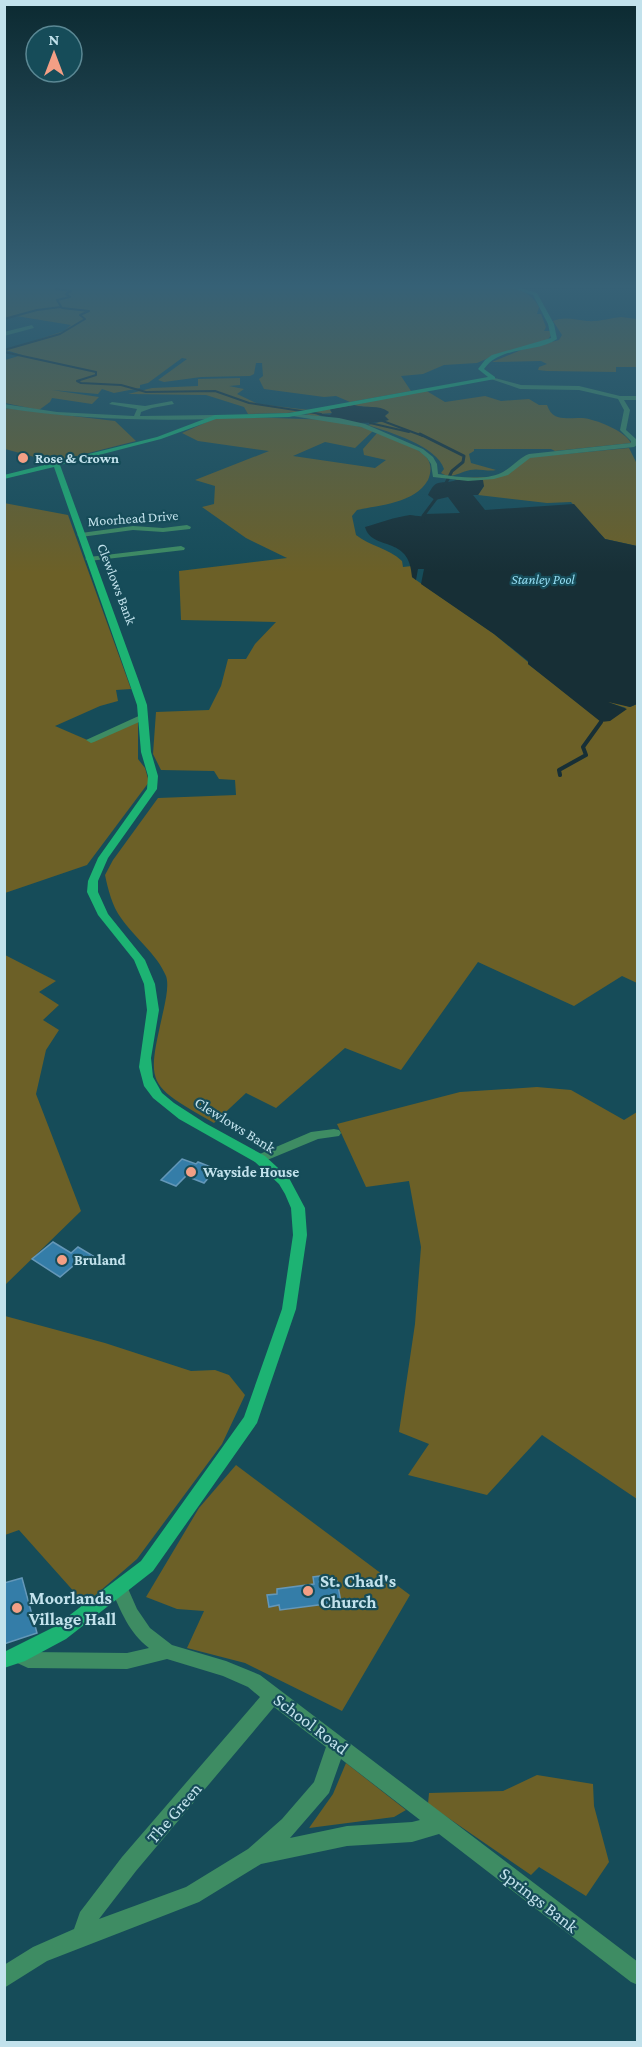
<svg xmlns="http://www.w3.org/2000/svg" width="642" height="2047" font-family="'Crimson Pro',serif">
<rect width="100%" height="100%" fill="#164c59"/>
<path fill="#6c6027" d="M 5,287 L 508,287 C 522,290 532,294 539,307 L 537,314 L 541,314 L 546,327 L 544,331 L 550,331 L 551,335 L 547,341 L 500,353 L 477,363 L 444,365 L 423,374 L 401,376 L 411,391 L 350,402 L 336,396 L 324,397 L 264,389 L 259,379 L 263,376 L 262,363 L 256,363 L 254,374 L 250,376 L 201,377 L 164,382 L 158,380 L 187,359 L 182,358 L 148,383 L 140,385 L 140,388 L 114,393 L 102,389 L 98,394 L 52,390 L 99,397 L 92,404 L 52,398 L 50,402 L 39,410 L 5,403 L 5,360 L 22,355 L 6,350 L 64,331 L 71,325 L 16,316 L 5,319 Z
M 621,317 L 637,319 L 637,367 L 616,367 L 616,372 L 547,371 L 538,370 L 539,367 L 547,364 L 541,361 L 492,362 L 521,350 L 559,340 L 562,335 L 553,321 C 565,316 575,320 587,321 C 599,322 610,318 621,317 Z
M 240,378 L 240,385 L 229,386 L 244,389 L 237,394 L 258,404 L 309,410 L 287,413 L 248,414 L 244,407 L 206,395 L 128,394 L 152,388 L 198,386 L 198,379 Z
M 425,390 L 445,402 L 485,396 L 501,401 L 529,399 L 539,405 L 547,405 C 553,423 568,417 582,418 C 596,419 625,431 631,443 L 555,451 L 551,449 L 474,449 L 474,451 L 469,454 L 471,463 L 496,470 C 488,472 479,468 470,470 C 459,472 452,480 441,473 L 444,469 C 437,446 389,432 368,425 L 388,420 L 384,416 L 389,413 C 369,404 351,405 330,410 L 332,413 L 316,414 L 324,418 L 305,414 Z
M 4,408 L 115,421 L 136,441 L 53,462 L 5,449 Z
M 249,417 L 331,420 L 374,430 L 355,448 L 325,442 L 293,456 L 375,468 L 386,460 L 364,455 L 363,449 L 378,432 C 390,438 419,447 427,458 C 432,465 431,473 428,480 C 415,503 380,505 357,510 L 352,516 L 356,535 C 370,546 388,548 402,561 L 403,567 L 412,566 L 412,577 L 416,580 L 494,634 L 528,662 L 528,664 L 601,721 L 626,708 L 607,702 L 610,701 L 630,707 L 637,704 L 637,983 L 622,976 L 574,1006 L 478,962 L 401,1070 L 345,1048 L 276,1108 L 246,1093 L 214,1123 C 144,1083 147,1085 164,1008 C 166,998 169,985 166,976 C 157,954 134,937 121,918 C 112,906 108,889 105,875 L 113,860 L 158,798 L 236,795 L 235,780 L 219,779 L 214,771 L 161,770 L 153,754 L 156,712 L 209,710 L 221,686 L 228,659 L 246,659 L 255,644 L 276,622 L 181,620 L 179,571 L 287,558 L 246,538 L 202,507 L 214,504 L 215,486 L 195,480 L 269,451 L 198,441 L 182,433 L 216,418 Z
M 629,448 L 637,464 L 637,546 L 605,539 L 571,502 L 547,503 L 478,495 L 484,486 L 467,480 L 456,480 L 457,478 L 496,477 L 524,459 L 533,457 Z
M 4,503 L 68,515 L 131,689 L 116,690 L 118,701 L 100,706 L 55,726 L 92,742 L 138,720 L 138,759 L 145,768 L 149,782 L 87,865 L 5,893 Z
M 5,955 L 56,981 L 39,992 L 59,1005 L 43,1020 L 59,1030 L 46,1050 L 36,1094 L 81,1211 L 5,1285 Z
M 537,1087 L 571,1090 L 624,1120 L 637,1112 L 637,1499 L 542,1435 L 487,1495 L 408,1475 L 429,1444 L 399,1432 L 415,1324 L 421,1247 L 409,1181 L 366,1187 L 337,1124 L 460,1092 Z
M 5,1316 L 105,1343 L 191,1371 L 215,1370 L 229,1375 L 245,1395 L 222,1444 L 137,1559 L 85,1604 L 19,1530 L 5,1535 Z
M 236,1465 L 410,1595 L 342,1711 L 245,1663 L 187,1648 L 204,1611 L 177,1609 L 146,1597 L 199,1508 Z
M 346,1763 L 406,1810 L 394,1817 L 309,1828 L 333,1794 Z
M 537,1775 L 593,1784 L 594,1806 L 609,1862 L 586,1896 L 539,1867 L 531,1875 L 428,1804 L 429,1793 L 503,1791 Z"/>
<path fill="#172f36" d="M 354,405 C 367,409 378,404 389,412 L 385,416 L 389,420 C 364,426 338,422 314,413 L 330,415 L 332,413 L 330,409 Z
M 456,480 L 483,480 L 484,486 L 478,495 L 473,495 L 485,510 L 574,504 L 605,539 L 637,546 L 637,704 L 630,707 L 608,702 L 627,709 L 610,721 L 601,722 L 528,664 L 528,661 L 494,634 L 421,584 L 424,569 L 418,569 L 416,580 L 412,577 C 410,534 372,552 365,527 C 379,523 395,517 410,515 C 414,515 419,517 424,516 L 424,514 L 460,513 L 448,497 L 435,500 L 428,495 C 437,476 441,486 456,480 Z"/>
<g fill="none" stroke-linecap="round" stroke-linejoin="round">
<path stroke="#172f36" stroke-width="2" d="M 4,319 L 37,310 L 61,307
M 4,350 L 60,334 L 85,319 L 80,315 L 89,311 L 62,308 L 57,300 L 70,297 L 66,294 L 71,291 L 56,289 L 56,287
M 4,352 L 96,372 L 96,375 L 77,381 L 81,383 L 121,385 L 146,392 L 215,391 L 249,403 L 321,414
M 380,420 L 423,436
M 370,423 L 409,432"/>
<path stroke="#172f36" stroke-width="3" d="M 420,434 L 464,456 L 463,462 L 452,471 L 444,487
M 423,521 L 423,516 L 438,496"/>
<path stroke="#172f36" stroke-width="4" d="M 560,775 L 559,770 L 586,755 L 583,747 L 601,722"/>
</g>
<path fill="#347da8" stroke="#6497b8" stroke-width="1.5" d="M 182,1159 L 196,1164 L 198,1162 L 216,1169 L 204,1183 L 186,1176 L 176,1186 L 161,1180 Z
M 53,1242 L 71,1253 L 78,1247 L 95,1257 L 85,1265 L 79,1261 L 60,1277 L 32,1259 Z
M 327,1575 L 329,1582 L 337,1581 L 341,1602 L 280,1610 L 279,1605 L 269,1607 L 267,1595 L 277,1594 L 277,1589 L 314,1584 L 313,1577 Z
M 22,1578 L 37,1633 L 4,1644 L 4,1583 Z"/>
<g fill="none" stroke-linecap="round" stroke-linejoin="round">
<path fill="#3e8c63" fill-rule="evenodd" d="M 32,325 L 34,328 L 4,336 L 4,332 Z
M 491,377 L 521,385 L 579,386 L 620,396 L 638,396 L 638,400 L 624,400 L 630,410 L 626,430 L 636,439 L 637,445 L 634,447 L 530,458 L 508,475 L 494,479 L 468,481 L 433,477 L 431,464 L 427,458 L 419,451 L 361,427 L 286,415 L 289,413 L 339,418 L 365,424 L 423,449 L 433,457 L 437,464 L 438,474 C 457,477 483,481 501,473 C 512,468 518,458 529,454 L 631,443 L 631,441 L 620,430 L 624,410 L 618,399 L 579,390 L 520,389 L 491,379 Z
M 172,401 L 174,404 L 152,408 L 141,412 L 140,416 L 215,415 L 218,417 L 215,419 C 144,421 75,419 4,408 L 4,404 L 57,412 L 134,416 L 137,409 L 109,404 L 112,402 L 145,406 Z
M 187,525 L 191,527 L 190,529 L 163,532 L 133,530 L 81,537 L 77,535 L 81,533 L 133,526 L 163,528 Z
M 181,546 L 185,548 L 184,550 L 89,561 L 85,559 L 89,557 Z
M 143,714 L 148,717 L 146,719 L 94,742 L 91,743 L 86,740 Z
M 334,1129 L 339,1130 L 341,1133 L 339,1136 L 318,1139 L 260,1163 L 255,1162 L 253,1159 L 255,1156 L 311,1132 Z
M 120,1582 L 126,1584 L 137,1609 L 150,1628 L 172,1645 L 226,1661 L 260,1675 L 638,1962 L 638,1985 L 631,1982 L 439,1834 L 412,1842 L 347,1846 L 261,1864 L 199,1902 L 47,1961 L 4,1988 L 4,1965 L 33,1947 L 74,1929 L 80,1912 L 122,1857 L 260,1697 L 248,1687 L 223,1676 L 167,1659 L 127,1669 L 28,1668 L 13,1661 L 10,1655 L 13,1649 L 19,1647 L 30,1652 L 127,1653 L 149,1648 C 129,1633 121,1611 111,1589 L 114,1584 ZM 274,1707 L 326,1747 L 314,1782 L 282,1819 L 248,1849 L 186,1887 L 99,1919 L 136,1871 ZM 341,1759 L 420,1820 L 412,1822 L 347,1826 L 290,1838 L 329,1793 Z"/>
<path fill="#1db373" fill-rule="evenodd" d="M 510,287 L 517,287 L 537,293 L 554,324 L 557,339 C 535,354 501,345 484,369 L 495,377 L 495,379 L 289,417 L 216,419 L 161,439 L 60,465 L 138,679 L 147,705 L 151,752 L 158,776 L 157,789 L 108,858 L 98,881 L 98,892 L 108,914 L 145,960 L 155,984 L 159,1010 L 151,1058 L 153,1077 L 162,1093 L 174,1103 L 205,1123 L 265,1156 L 289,1178 L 305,1208 L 307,1235 L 296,1309 L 257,1423 L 153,1571 L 66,1639 L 25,1661 L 4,1668 L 4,1652 L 54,1627 L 141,1561 L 244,1417 L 282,1309 L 293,1235 L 291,1208 L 285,1194 L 279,1184 L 255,1162 L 179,1119 L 153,1098 L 144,1086 L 139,1067 L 147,1010 L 144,984 L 134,960 L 98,915 L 87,892 L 88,881 L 98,858 L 147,789 L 148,776 L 141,752 L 137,705 L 54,467 L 4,479 L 4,475 L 157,437 L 215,415 L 289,413 L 488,377 L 478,369 L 485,360 L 492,355 L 551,338 L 548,324 L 533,295 Z"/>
</g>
<linearGradient id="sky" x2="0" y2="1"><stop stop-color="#0c2a31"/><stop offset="0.5" stop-color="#366176"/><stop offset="1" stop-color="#366176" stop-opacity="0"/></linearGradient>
<rect width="642" height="573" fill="url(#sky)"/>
<g fill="#f39f85" stroke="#164c59" stroke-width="2">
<circle cx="23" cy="458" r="6"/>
<circle cx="191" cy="1172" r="6"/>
<circle cx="62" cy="1260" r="6"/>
<circle cx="308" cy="1591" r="6"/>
<circle cx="17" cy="1608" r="6"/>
</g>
<g text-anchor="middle" stroke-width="4.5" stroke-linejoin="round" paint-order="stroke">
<g font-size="14" font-weight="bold" fill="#c2e2ec" stroke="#164c59" text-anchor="start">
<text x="35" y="463">Rose &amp; Crown</text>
</g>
<g font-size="14" fill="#c2e2ec" stroke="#164c59">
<text transform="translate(133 518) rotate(-4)" y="5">Moorhead Drive</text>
<text transform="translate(117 584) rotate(69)" y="5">Clewlows Bank</text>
</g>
<g font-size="14" font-style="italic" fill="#94dcf1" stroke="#164c59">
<text x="543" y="584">Stanley Pool</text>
</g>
<g font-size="15" fill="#c2e2ec" stroke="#164c59">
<text transform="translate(235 1125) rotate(32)" y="5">Clewlows Bank</text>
</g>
<g font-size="15" font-weight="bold" fill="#c2e2ec" stroke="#164c59" text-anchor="start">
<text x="203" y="1177">Wayside House</text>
<text x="74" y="1265">Bruland</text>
</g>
<g font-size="18" font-weight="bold" fill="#c2e2ec" stroke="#164c59" text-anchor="start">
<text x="320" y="1587">St. Chad's<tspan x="320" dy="21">Church</tspan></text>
<text x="29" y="1604">Moorlands<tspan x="29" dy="21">Village Hall</tspan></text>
</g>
<g font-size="18" fill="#c2e2ec" stroke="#164c59">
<text transform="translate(311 1724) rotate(37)" y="6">School Road</text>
<text transform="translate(174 1813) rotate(-49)" y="6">The Green</text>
<text transform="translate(539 1900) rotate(38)" y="6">Springs Bank</text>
</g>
</g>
<rect width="642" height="2047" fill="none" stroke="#c2e2ec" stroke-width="12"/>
<g transform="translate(54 54)"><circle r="28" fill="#164c59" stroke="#5b8894" stroke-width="1.5"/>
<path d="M0-4.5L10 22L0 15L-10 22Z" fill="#f39f85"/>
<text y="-9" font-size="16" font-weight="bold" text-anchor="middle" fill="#c2e2ec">N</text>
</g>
</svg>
